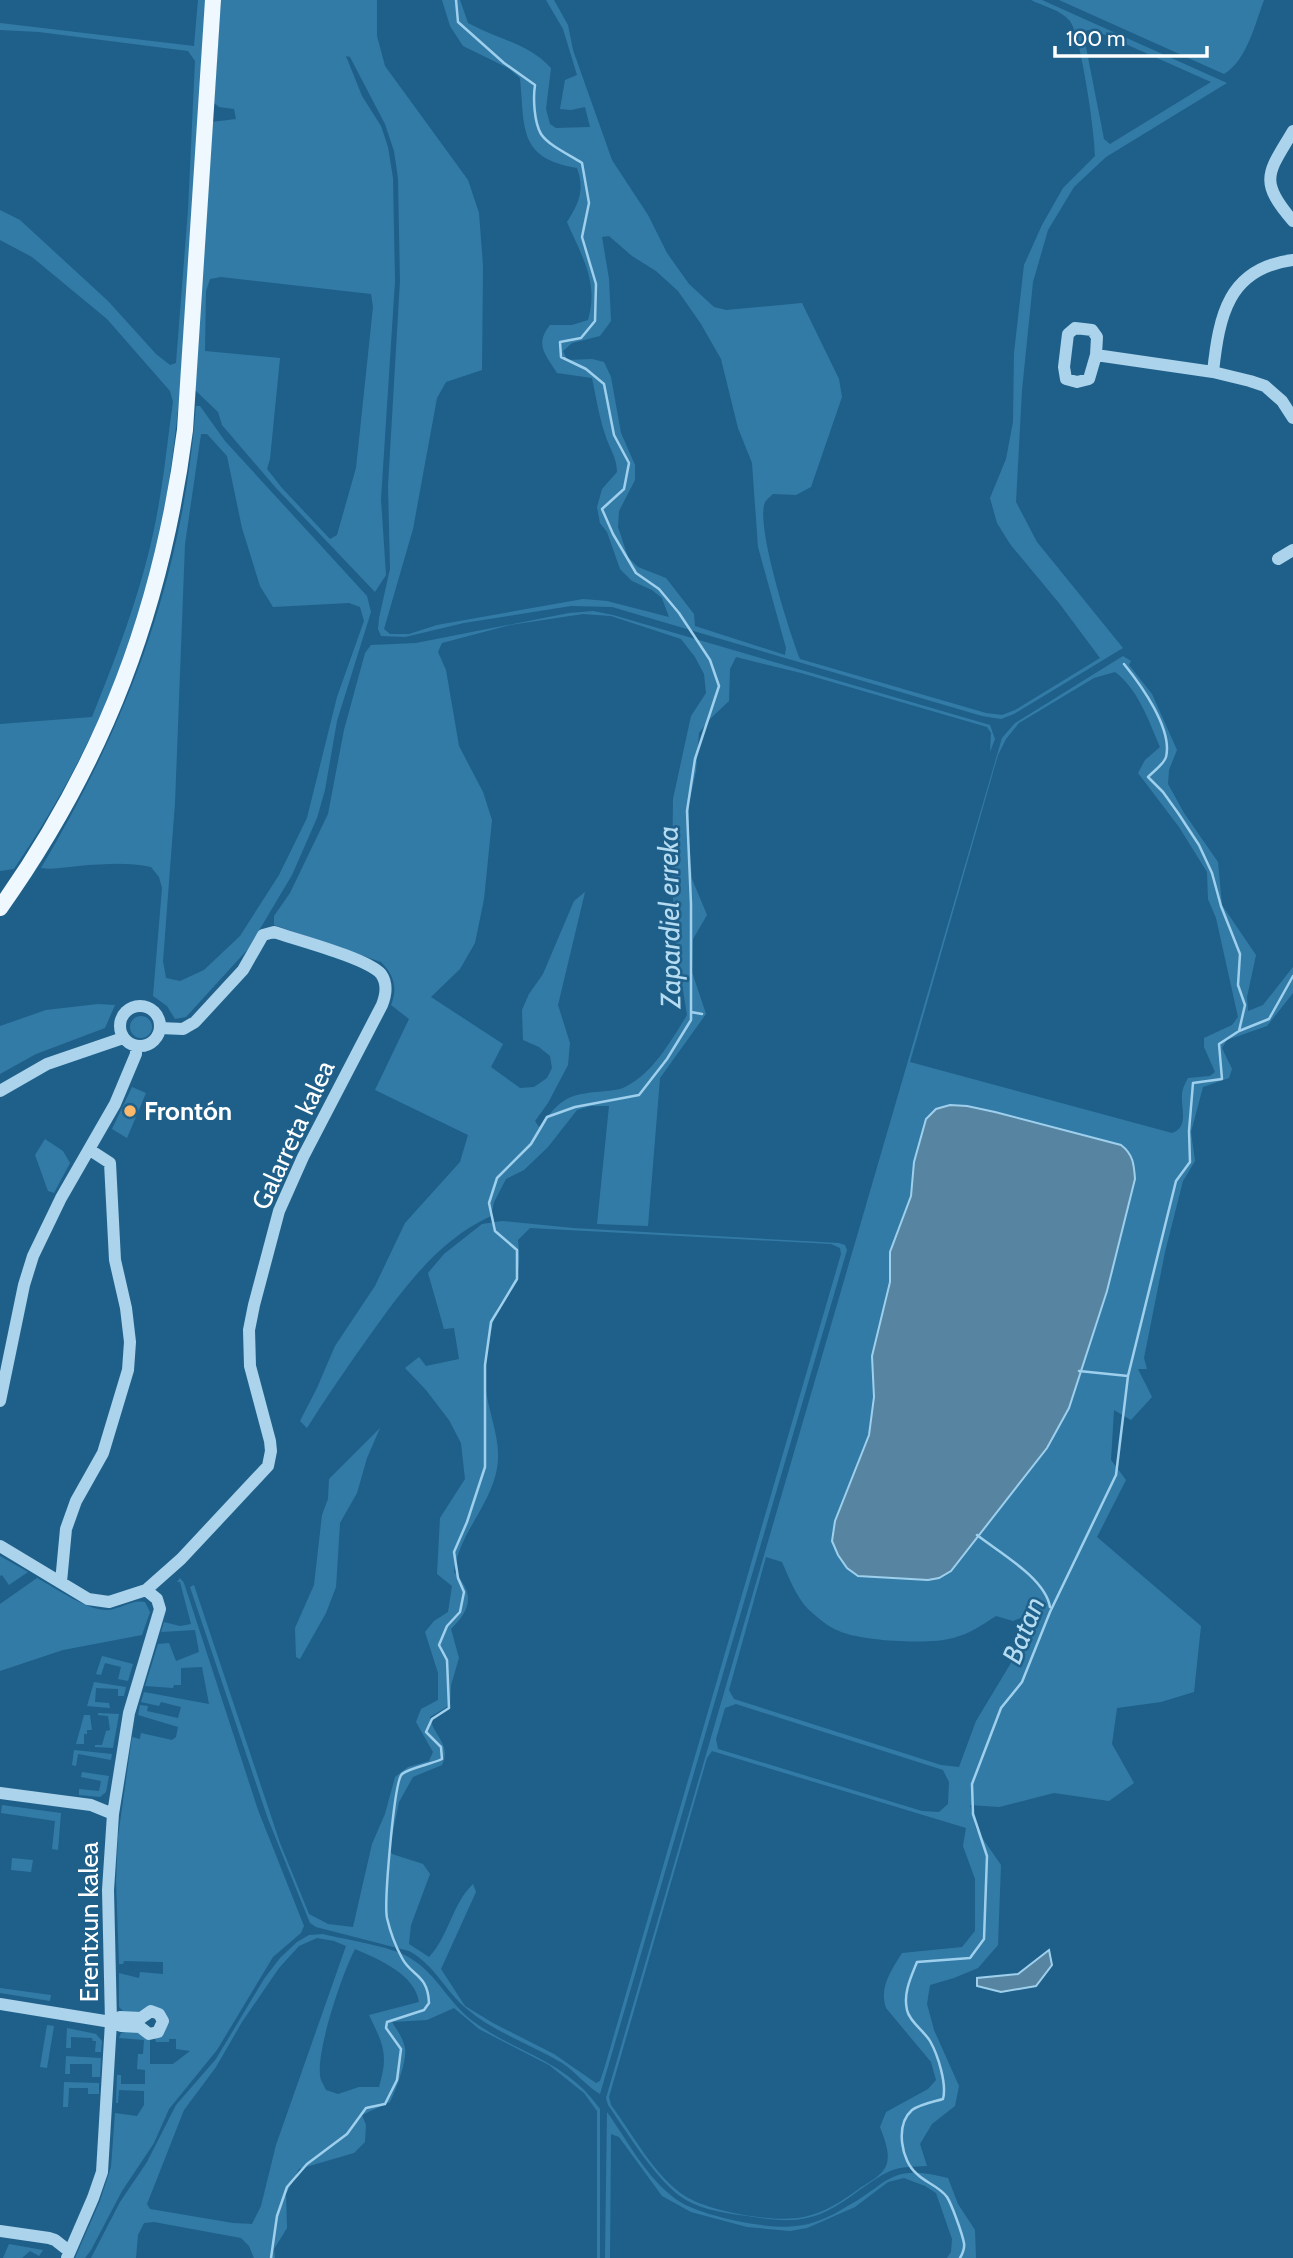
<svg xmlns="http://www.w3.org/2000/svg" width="1293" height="2258" font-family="Cabin,sans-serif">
<rect width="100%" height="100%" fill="#1f608a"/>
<path fill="#337ba7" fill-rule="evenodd" d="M 198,0 L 206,0 C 200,90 195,179 189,269 C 183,360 177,452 158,542 C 133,660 81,770 14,869 L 0,871 L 0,724 L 92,717 C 120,648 147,576 159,503 C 165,469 168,436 173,402 L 170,391 L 107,319 L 32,257 L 0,240 L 0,210 L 20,220 L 108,301 L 156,354 L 170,365 L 176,363 L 188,210 L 195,61 L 188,51 L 39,32 L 0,30 L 0,23 L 194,46 Z
M 221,0 L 377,0 L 377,36 L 385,66 L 468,180 L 479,213 L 483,266 L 482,370 L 446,382 L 437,398 L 413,529 L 384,629 L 390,634 L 409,634 L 437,625 L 583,599 L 607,601 L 669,617 L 662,598 L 652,590 L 632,581 L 620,569 L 607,532 L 600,523 L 597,507 L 602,489 L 617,472 C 617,457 609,448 605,434 C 599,416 596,397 592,378 L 557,373 C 546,355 534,345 550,325 L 572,325 L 588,320 C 599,282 582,257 567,222 C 579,203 585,190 577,168 C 518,158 525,129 520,78 L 508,68 L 463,46 L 450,26 L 442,0 L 460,0 L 468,23 C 497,39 528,43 551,68 L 546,109 L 550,124 L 556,128 L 590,127 L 585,107 L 571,110 L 560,109 L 565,80 L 577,75 L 563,29 L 546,0 L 554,0 L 568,25 L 573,50 L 612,160 L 648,215 L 667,253 L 689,284 L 714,307 L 726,310 L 802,303 L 839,379 L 842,397 L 811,487 L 796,495 L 773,494 C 770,497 767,499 765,502 C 755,525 790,634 800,659 L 986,713 L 1002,715 L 1015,710 L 1100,658 L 1059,603 L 1010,544 L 997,523 L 990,498 L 1006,459 L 1013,422 L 1014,353 L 1024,265 L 1042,225 L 1063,188 L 1095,156 C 1095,134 1081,36 1070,21 C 1061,10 1043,6 1031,0 L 1042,0 L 1227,83 L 1106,157 L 1074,187 L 1048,230 L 1033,282 L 1022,390 L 1016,502 L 1037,542 L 1123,648 L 1014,714 L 1001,719 L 982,716 L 612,607 L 571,606 L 464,623 L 405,637 L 381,636 L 378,629 L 379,618 L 390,569 L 388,486 L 400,281 L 398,178 L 394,151 L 385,124 L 350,57 L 346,56 L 362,96 L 381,126 L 388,147 L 393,178 L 395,281 L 381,499 L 386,575 L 375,592 L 276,488 L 222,425 L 218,412 L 195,390 L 212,122 L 236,119 L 234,109 L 219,107 L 214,103 ZM 1088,30 L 1103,34 L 1211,82 L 1110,144 L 1104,139 L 1083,32 ZM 609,236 L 632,256 L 656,271 L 678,291 L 701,324 L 721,359 L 738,428 L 752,463 L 758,547 L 786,648 L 785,655 L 695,626 L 694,614 L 666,578 L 638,567 L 628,557 L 618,527 L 619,511 L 635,480 L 635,465 L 621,433 L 611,377 L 604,362 L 592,359 L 567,360 L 563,351 L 572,343 L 600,336 L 611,321 L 609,279 L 602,237 ZM 221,277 L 371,294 L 373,307 L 356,468 L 337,535 L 330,539 L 282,488 L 267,469 L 270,459 L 280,358 L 205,351 L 206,291 L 210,279 Z
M 1059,0 L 1264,0 C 1255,24 1247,60 1224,74 Z
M 196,406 L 200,406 L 225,441 L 367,596 L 371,612 L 337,721 L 325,790 L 317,818 L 292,875 L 248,949 L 186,1017 L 175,1019 L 167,1006 L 153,996 L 162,888 L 159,877 L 151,867 C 128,862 103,864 79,866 C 66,867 54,870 41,868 C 128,722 183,577 196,406 ZM 201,434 L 207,434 L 227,456 L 242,528 L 260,586 L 273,607 L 349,603 L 360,607 L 364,621 L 337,697 L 307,818 L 279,875 L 240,936 L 204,970 L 180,981 L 166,978 L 163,961 L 175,803 L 185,544 Z
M 593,611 L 613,615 L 990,725 L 995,739 L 990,752 L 991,733 L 987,727 L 801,673 L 736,657 L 730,669 L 729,701 L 710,719 L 699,733 L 696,771 L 689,803 L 689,842 L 692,879 L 707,915 L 693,939 L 692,972 L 706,1014 L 660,1078 L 648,1226 L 597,1224 L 609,1106 L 590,1106 L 577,1110 L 548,1147 L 524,1170 L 506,1179 L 494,1202 L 491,1216 C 438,1240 403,1289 370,1335 C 348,1366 327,1396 307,1428 L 300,1421 L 317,1388 L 335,1346 L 375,1286 L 405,1223 L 460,1162 L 468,1135 L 375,1090 L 409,1019 L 391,1005 C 398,988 394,975 381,962 L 274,925 L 274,916 L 290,893 L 328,814 L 344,730 L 365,653 L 371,645 L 416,643 L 569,613 ZM 583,614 L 611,616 L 681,639 L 695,657 L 704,674 L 706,693 L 691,716 L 673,799 L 672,877 L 675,941 L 687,1015 C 671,1041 652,1075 623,1088 C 615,1091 604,1091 596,1092 C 563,1095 559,1103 539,1127 L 535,1121 L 548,1103 L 568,1065 L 570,1043 L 558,1005 L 585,892 L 574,901 L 543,974 L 529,994 L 522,1010 L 523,1040 L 539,1047 L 550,1056 L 552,1068 L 547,1078 L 534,1087 L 520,1088 L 491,1067 L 503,1044 L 431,997 L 460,969 L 475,943 L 484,899 L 492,820 L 483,792 L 459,746 L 446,670 L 438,652 L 442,643 L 510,625 Z
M 1123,656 L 1131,661 L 1129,665 L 1152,694 L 1177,750 L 1169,770 L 1168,784 L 1184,813 L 1218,862 L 1222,905 L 1256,955 L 1247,997 L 1248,1011 L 1263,1005 L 1293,967 L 1293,993 L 1267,1026 L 1227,1040 L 1222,1048 L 1232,1069 L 1229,1078 L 1203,1087 L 1191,1132 L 1195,1161 L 1183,1181 L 1165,1252 L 1144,1358 L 1147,1369 L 1138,1369 L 1152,1397 L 1131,1420 L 1114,1410 L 1111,1460 L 1126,1480 L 1097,1537 L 1201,1626 L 1194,1692 L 1161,1702 L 1117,1708 L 1112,1744 L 1134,1783 L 1109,1801 L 1054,1793 L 999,1807 L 970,1805 L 976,1829 L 1001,1865 L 998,1945 L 978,1968 L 954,1978 L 930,1985 L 927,2004 L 934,2030 L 959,2086 L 955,2106 L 932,2124 L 920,2144 L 927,2166 C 916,2167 901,2166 890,2171 C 870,2180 849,2200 827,2211 C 803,2223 779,2221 754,2217 C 732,2214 705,2211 686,2200 C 658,2184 627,2132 608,2105 L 606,2098 L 1002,738 L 1015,723 ZM 1115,672 C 1138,689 1149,721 1160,747 L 1145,760 L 1138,773 L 1179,827 L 1207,872 L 1208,899 L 1216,918 L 1238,1017 L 1232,1025 L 1204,1038 L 1204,1047 L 1215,1072 L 1210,1076 L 1188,1078 C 1185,1084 1182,1089 1182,1095 C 1181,1110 1189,1127 1172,1133 L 910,1062 L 998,755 L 1006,739 L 1019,723 L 1094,678 ZM 995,1112 L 1121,1145 C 1133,1154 1134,1164 1135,1179 L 1107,1291 L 1069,1408 L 1047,1448 L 951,1571 L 928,1580 L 858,1576 L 838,1555 L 833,1541 L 835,1521 L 869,1435 L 874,1397 L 872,1356 L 890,1282 L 890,1252 L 911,1196 ZM 766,1557 L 782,1562 C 789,1578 796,1596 808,1609 C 817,1617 828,1627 839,1631 C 861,1641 929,1645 953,1638 C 969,1634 982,1625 996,1616 L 1013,1621 L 1030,1614 L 1038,1618 L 976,1721 L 959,1767 L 941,1765 L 734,1699 L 729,1690 ZM 736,1704 L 943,1770 L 949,1782 L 948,1804 L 939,1812 L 922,1811 L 718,1749 L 716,1739 L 725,1708 ZM 712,1751 L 966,1828 L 963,1846 L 975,1879 L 975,1931 L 962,1947 L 902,1953 C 891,1971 879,1987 886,2008 L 931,2062 L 936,2080 L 928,2089 L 886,2112 L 880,2127 C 884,2138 890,2152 887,2163 C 884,2175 869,2182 860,2188 C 844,2200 824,2213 804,2217 C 774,2223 710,2212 685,2196 C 655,2177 632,2133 611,2105 L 609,2097 L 707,1758 Z
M 98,1004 L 115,1005 L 105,1028 L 36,1054 L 0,1074 L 0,1026 L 46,1010 Z
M130 1027a11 11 0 1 1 22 0a11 11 0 1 1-22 0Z
M 132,1087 L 146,1093 L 127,1138 L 112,1129 Z
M 45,1139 L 63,1151 L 70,1163 L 54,1193 L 48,1191 L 35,1155 Z
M 502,1221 L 573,1228 L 839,1243 L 845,1245 L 847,1250 L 600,2094 C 586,2086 576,2072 562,2063 C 531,2044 495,2033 467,2009 C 445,1991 435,1965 409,1951 L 316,1927 L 310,1923 L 268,1819 L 190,1587 L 194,1585 L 280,1843 L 309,1914 L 328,1924 L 353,1927 L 372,1844 L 385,1814 L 395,1777 L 408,1767 L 429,1761 L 433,1752 L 416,1722 L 421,1709 L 438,1700 L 438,1673 L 425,1632 L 434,1621 L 448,1612 L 452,1586 L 437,1574 L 440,1518 L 465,1479 L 461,1443 L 449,1420 L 426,1390 L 405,1368 L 419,1357 L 426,1366 L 459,1359 L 454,1328 L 444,1329 L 428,1273 L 444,1254 L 482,1224 ZM 530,1228 L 831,1244 L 840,1248 L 841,1254 L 605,2066 L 600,2081 L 596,2083 L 554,2054 L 493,2023 L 465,2006 L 441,1969 L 476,1892 L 473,1884 C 452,1904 449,1936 429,1957 L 409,1944 L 411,1925 L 430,1874 L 423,1864 L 392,1854 L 389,1850 L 399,1802 L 413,1777 L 442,1765 C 452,1744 433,1736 430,1717 L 450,1705 L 451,1685 L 459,1658 L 451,1629 C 471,1609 475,1594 454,1572 C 458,1535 491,1505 497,1468 C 503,1436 483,1405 485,1372 C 486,1360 492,1319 497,1309 C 500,1303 505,1297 509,1291 C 521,1274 520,1259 518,1240 Z
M 380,1428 L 367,1458 L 357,1493 L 340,1523 L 336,1587 L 326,1613 L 300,1659 L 296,1657 L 295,1628 L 314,1585 L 322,1515 L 328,1499 L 329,1479 Z
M 0,1556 L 28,1572 L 9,1585 L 2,1575 L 0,1576 Z
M 37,1578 C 56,1588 87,1611 108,1610 C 120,1609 133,1599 145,1602 L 150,1612 L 142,1635 L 63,1650 L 0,1671 L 0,1604 Z
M 180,1578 L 184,1583 L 258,1810 L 304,1926 L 301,1933 L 273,1957 L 217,2050 L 169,2109 L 154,2143 L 122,2191 L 91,2250 L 85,2258 L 75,2258 L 100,2201 L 111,2167 L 115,2113 L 137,2116 L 144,2105 L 144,2091 L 119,2090 L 118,2103 L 116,2103 L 117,2075 L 121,2075 L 121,2084 L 145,2084 L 145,2070 L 137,2069 L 138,2054 L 143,2054 L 144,2040 L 119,2038 L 121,2033 L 136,2030 L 150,2039 L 150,2064 L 173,2064 L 190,2051 L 176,2049 L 176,2039 L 169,2039 L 169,2042 L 156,2042 L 155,2038 L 167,2022 L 145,2008 L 137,2013 L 124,2012 L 119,2007 L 119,1973 L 139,1978 L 140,1972 L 163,1974 L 163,1962 L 124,1961 L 123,1964 L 119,1964 L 116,1881 L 118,1837 L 132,1737 L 140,1739 L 141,1733 L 172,1740 L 176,1737 L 178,1727 L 138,1715 L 140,1705 L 148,1706 L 147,1711 L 178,1718 L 181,1707 L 161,1702 L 159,1706 L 141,1702 L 144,1692 L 209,1704 L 202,1667 L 181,1668 L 181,1685 L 174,1685 L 173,1688 L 145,1686 L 158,1644 L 169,1643 L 176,1661 L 199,1652 L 195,1630 L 161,1632 L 164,1622 L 180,1626 L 191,1624 L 180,1582 L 177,1582 Z
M 102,1656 L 133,1664 L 128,1681 L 118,1679 L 121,1667 L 105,1663 L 101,1675 L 96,1674 Z
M 94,1682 L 126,1687 L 124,1696 L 118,1696 L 118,1689 L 96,1688 L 95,1702 L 109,1703 L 110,1708 L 87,1706 Z
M 98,1713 L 119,1714 L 113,1748 L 95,1747 L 95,1745 L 102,1745 L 106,1731 L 110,1730 L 108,1716 L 98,1715 Z
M 84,1715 L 90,1715 L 92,1730 L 87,1730 L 87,1734 L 84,1734 L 84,1744 L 76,1744 Z
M 74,1750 L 112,1754 L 111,1760 L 78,1754 L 76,1766 L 72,1765 Z
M 82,1772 L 109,1776 L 106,1792 L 100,1797 L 79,1795 L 79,1789 L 99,1791 L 101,1781 L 81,1777 Z
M 2,1805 L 61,1813 L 58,1850 L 52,1849 L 55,1821 L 1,1813 Z
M 12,1858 L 33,1860 L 31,1872 L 11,1870 Z
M 323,1934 C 346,1940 391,1946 410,1958 C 437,1974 449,2004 474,2022 C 518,2054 566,2060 600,2109 L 600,2258 L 597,2258 L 597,2111 L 584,2093 L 549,2065 L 479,2029 L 454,2008 L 427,2020 L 392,2022 C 397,2030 403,2038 405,2048 C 407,2061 396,2090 390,2102 L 362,2115 L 366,2125 L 365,2142 L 354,2153 L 299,2169 L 286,2194 L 287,2228 L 274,2249 L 275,2258 L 254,2258 L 249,2246 L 241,2238 L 154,2222 L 144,2223 L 138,2235 L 136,2258 L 91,2258 L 120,2202 L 147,2162 L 176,2105 L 216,2059 L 264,1979 L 280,1958 L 297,1942 L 309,1935 ZM 317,1938 L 334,1941 L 346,1946 L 276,2145 L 261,2206 L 252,2224 L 233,2223 L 150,2209 L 147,2204 L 184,2110 L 216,2067 L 242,2022 L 279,1968 L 299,1946 ZM 355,1949 C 378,1959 415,1974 419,2002 L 369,2015 C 383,2044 389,2054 379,2087 L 359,2087 L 338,2094 L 326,2090 C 324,2085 320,2080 320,2075 C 317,2048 342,1974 355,1949 Z
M 0,1988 L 51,1995 L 50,2001 L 0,1993 Z
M 47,2025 L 54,2026 L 47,2068 L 40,2067 Z
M 67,2028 L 96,2034 L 102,2041 L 101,2052 L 95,2052 L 96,2041 L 93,2041 L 92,2038 L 71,2037 L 71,2048 L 66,2048 Z
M 66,2056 L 101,2058 L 100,2077 L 92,2077 L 92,2064 L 70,2064 L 70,2074 L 65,2074 Z
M 64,2082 L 99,2083 L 99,2094 L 88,2094 L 88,2088 L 69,2088 L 68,2107 L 63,2107 Z
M 607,2112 C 627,2140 647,2179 677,2200 C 700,2216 768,2230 796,2226 C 812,2225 832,2216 846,2207 C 891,2182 889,2163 948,2178 L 958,2204 L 975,2230 L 976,2258 L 947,2258 L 951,2252 L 952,2239 L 936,2193 L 925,2186 L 904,2178 L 888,2182 L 855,2207 L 807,2228 L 790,2231 L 747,2227 L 691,2212 L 662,2196 L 619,2137 L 611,2134 L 610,2258 L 605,2258 Z
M 9,2244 L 43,2250 L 39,2256 L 30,2251 L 22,2258 L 3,2258 Z"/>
<path fill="#5785a1" stroke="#9ed0ed" stroke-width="2" d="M 950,1105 L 967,1106 L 995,1112 L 1121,1145 C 1133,1154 1134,1164 1135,1179 L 1107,1291 L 1069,1408 L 1047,1448 L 951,1571 L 939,1578 L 928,1580 L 858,1576 L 847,1568 L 838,1555 L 832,1541 L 835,1521 L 869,1435 L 874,1397 L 872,1356 L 890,1282 L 890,1252 L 911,1196 L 914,1162 L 926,1119 L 936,1109 Z
M 1049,1950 L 1052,1965 L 1036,1986 L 1001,1992 L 977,1986 L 977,1978 L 1018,1974 Z"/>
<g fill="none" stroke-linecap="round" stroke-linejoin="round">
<path stroke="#9ed0ed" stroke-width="2.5" d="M 1124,664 C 1141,685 1173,729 1166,757 C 1164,764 1154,771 1148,777 L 1163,792 L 1178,813 L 1199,845 L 1212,873 L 1221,906 L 1240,954 L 1238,985 L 1245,1005 L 1239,1031
M 691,1012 L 702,1014
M 1079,1371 L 1128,1376
M 977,1535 C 1000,1553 1045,1578 1050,1607
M 271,2258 L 277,2216 L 287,2187 L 307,2164 L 347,2134 L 366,2108 L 385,2104 L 397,2080 L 401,2049 L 386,2028 L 387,2022 L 424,2010 L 429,2003 C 428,1974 411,1976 402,1958 C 396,1947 390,1931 387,1918 C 384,1903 394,1781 402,1774 C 409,1768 432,1764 442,1759 L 441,1747 L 426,1732 L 432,1719 L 449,1708 L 447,1660 L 439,1645 L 447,1626 L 460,1612 L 464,1592 L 458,1578 L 454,1552 L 467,1522 L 485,1467 L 485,1365 L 491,1322 L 517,1279 L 517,1250 L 495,1231 L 489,1203 L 497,1178 L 531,1144 L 547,1117 L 575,1107 L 639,1095 L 667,1059 L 691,1020 L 691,904 L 687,811 L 695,759 L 719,686 L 710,660 L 679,613 L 659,589 L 636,573 L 613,534 L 602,509 L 624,489 L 629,463 L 614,435 L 604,384 L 586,369 L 561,357 L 560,342 L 581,338 L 595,321 L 596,284 L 582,237 L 589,203 L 582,163 C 570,155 549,146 541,134 C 534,122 533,98 535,85 L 504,63 L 458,22 L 456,0
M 960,2258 C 963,2253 965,2249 964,2243 C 962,2233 952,2205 947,2197 C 939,2186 926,2183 917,2174 C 901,2161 895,2125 912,2110 C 921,2104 933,2102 943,2099 C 947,2084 938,2055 930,2041 C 924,2031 909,2021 907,2010 C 903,1993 911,1977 917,1962 L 970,1958 L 984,1939 L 987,1856 L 973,1814 L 972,1784 L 1001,1708 L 1022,1682 L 1050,1612 L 1116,1475 L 1128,1376 L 1176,1181 L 1190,1162 L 1189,1131 L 1193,1083 L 1222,1079 L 1219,1044 L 1239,1031 L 1269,1019 L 1293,976"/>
<path stroke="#abd3eb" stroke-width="12" d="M 1293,131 C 1269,172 1257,180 1293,221
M 1075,328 L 1092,330 L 1097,337 L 1096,355 L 1089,379 L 1077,382 L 1066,379 L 1064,367 L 1068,334 Z
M 1096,355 L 1213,372 L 1250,381 L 1265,386 L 1282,401 L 1293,418
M 1213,372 C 1219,316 1228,268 1293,260
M 1278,559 L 1293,550
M120 1026a20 20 0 1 1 40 0a20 20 0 1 1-40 0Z
M 0,1091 L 47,1064 L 123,1038
M 0,1401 L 24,1285 L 33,1256 L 61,1198 L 115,1104 L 136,1054 L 136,1046
M 0,1546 L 88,1599 L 109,1602 L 146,1590 L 181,1559 L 268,1466 L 271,1451 L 270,1441 L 250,1366 L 249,1330 L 254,1305 L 279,1211 L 303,1157 L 382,1005 C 386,995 388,984 381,974 C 367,958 297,940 274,932 L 263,935 L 243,970 L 195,1022 L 183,1029 L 160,1028
M 61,1582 L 66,1529 L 76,1501 L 103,1453 L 128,1370 L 130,1342 L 126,1308 L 115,1260 L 110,1163 L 90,1150
M 0,1793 L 91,1805 L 113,1814
M 0,2004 L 111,2022 L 121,2026 L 140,2027 L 149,2034 L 158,2032 L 163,2021 L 159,2014 L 151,2011 L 141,2018 L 120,2017 L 111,2022
M 0,2231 L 49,2238 L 55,2240 L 69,2251
M 67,2258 L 93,2198 L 102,2172 L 111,2022 L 108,1890 L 113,1814 L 129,1713 L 160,1609 L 157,1599 L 146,1590"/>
<path stroke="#eff8fe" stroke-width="16" d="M 0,908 C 105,760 162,609 185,430 L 213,0"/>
</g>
<circle fill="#f9b86b" stroke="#1f608a" stroke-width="2.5" cx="130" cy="1111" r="7"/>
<g text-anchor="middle" stroke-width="5" stroke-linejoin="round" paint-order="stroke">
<g font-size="26" font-weight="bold" fill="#fff" stroke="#1f608a" text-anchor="start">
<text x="144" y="1120">Frontón</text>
</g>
<g font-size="26" fill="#fff" stroke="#1f608a">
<text transform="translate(293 1135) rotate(-65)" y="9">Galarreta kalea</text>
<text transform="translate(89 1922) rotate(-90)" y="9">Erentxun kalea</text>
</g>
<g font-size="28" font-style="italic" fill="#b6dcf2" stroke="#1f608a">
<text transform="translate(669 917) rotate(-91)" y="10">Zapardiel erreka</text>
<text transform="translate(1023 1630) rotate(-68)" y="10">Batan</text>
</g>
</g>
<path d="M1055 46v10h152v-10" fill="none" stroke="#ffffff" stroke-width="3.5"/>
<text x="1066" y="46" font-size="21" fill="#ffffff" stroke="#1f608a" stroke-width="5" paint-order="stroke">100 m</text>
</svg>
